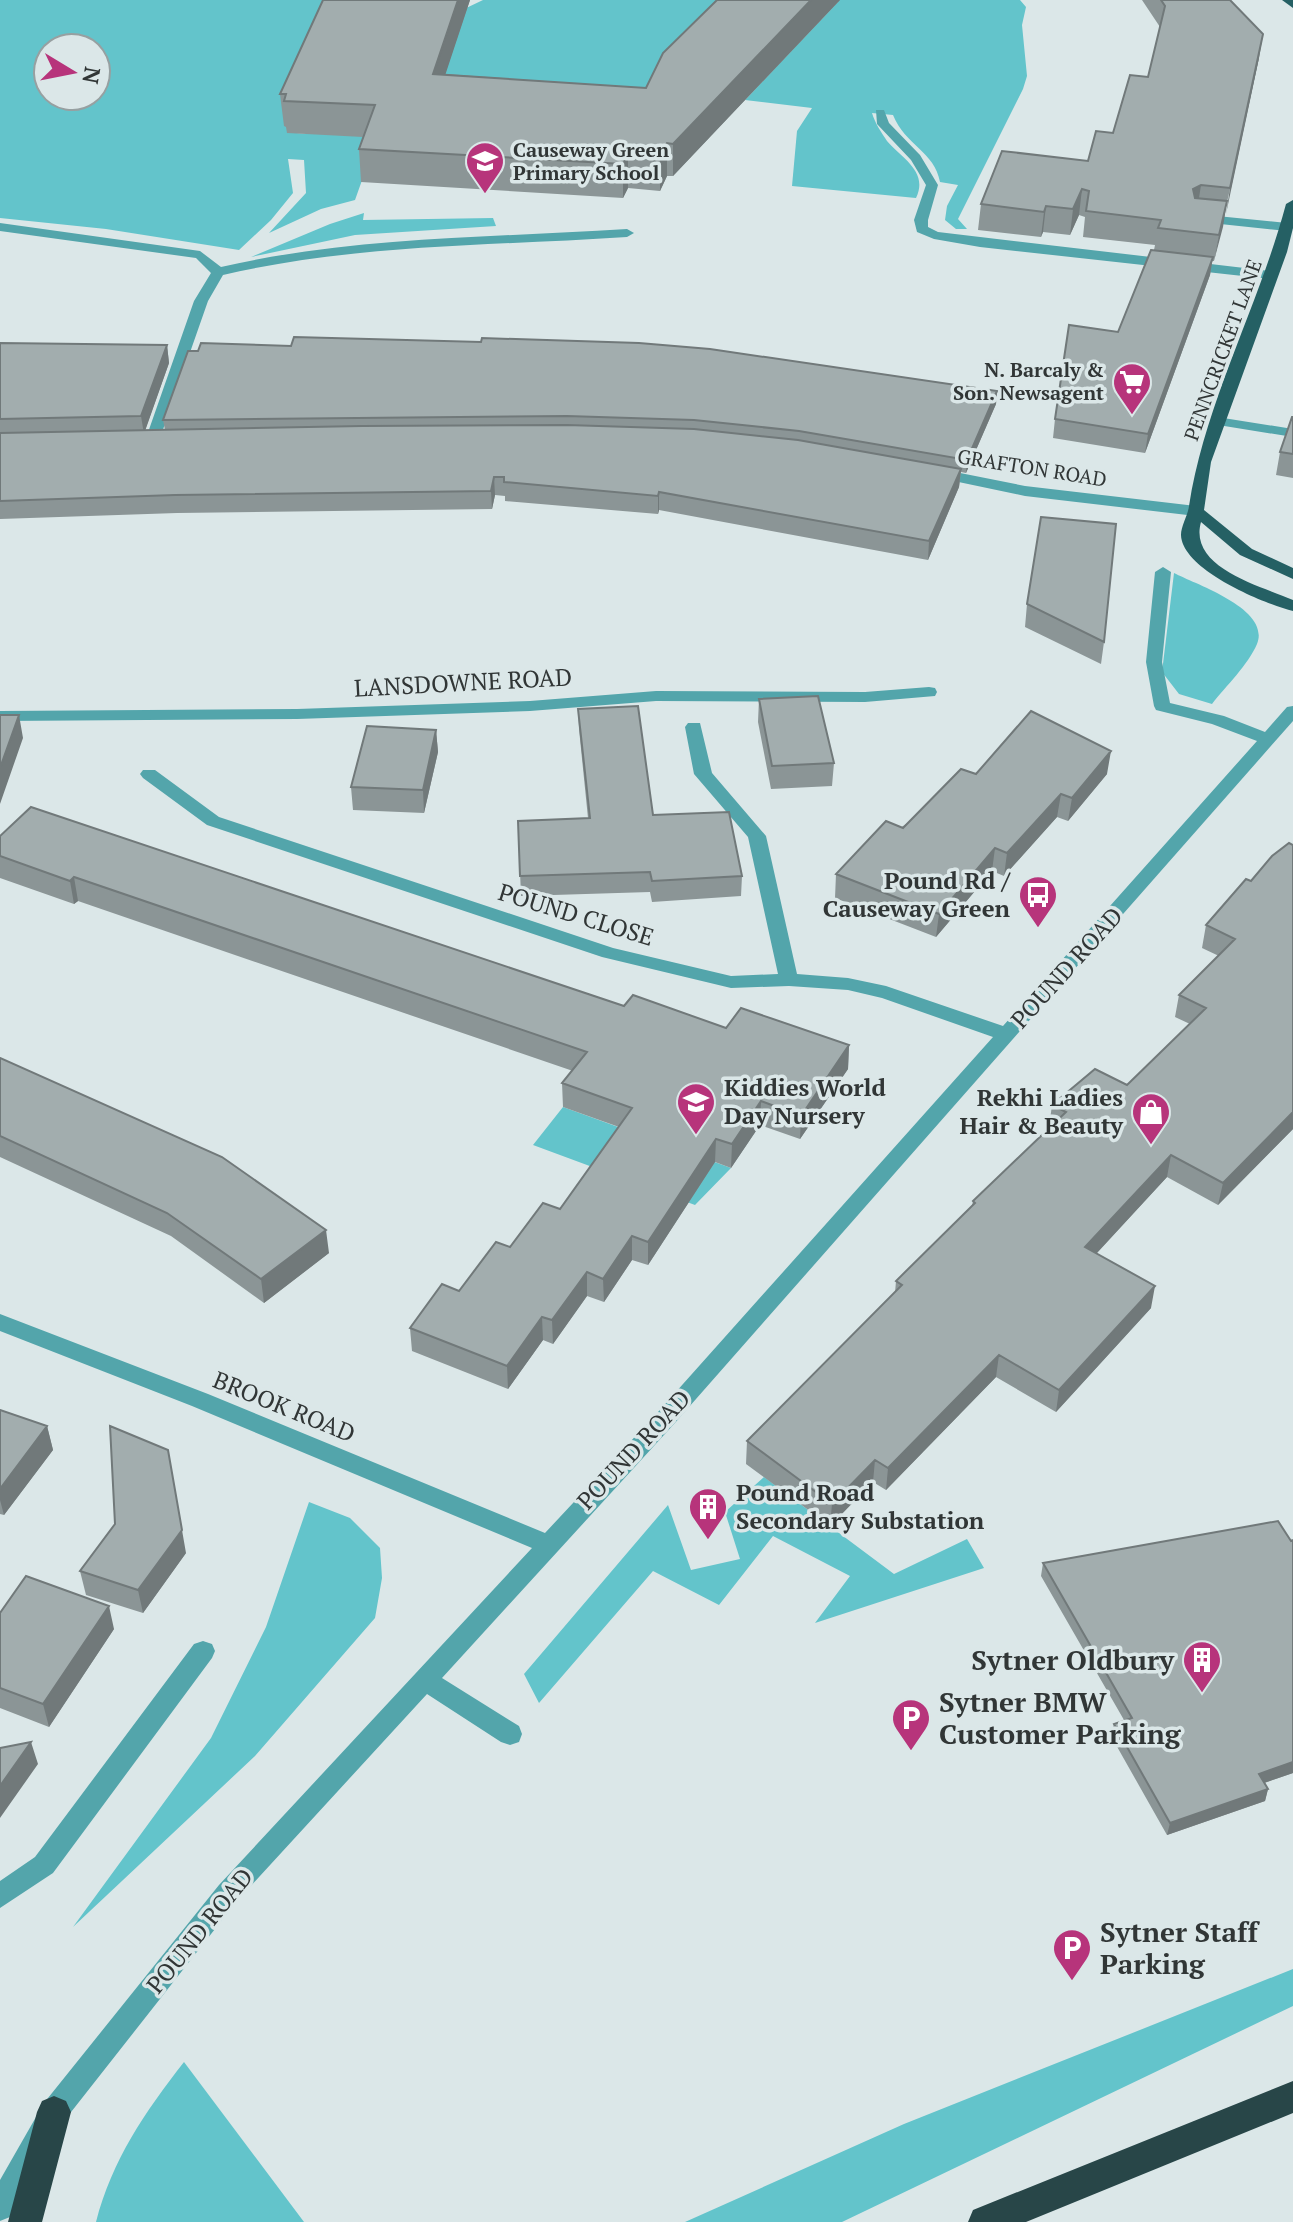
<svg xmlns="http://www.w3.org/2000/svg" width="1293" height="2222" font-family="'PT Serif',serif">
<rect width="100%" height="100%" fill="#dbe7e8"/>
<path fill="#63c4cb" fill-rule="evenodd" d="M 0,0 L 389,0 L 287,132 L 306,134 L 388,107 L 355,200 L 321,209 L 269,233 L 306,193 L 304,160 L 288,159 L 293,193 L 271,220 L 239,250 L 106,229 L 0,218 ZM 48,48 L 96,48 L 96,96 L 48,96 Z
M 483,0 L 747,0 L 652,109 L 431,116 L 439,21 Z
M 830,0 L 1020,0 L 1026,7 L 1022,25 L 1027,76 L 1023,89 L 958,219 L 967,229 L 956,229 L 945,220 L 947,206 L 958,185 L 940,182 C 935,152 905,145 893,115 L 872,113 C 875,123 881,132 887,141 C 901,158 929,171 916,198 L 792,186 L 797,131 L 812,108 L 745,100 L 838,2 Z
M 364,213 L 363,220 L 493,218 L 496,226 L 355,235 L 251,257 L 330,224 Z
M 1174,573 C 1197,585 1271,609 1257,644 C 1248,665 1226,686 1212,704 L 1179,694 L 1162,672 Z
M 563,1107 L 731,1168 L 695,1205 L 533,1145 Z
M 764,1477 L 894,1574 L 967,1539 L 984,1568 L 815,1623 L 850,1576 L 773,1536 L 719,1605 L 653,1571 L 539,1703 L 524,1674 L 668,1505 L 691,1570 L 740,1559 L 725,1512 Z
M 309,1502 L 350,1518 L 380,1548 L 382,1578 L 375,1618 L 255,1756 L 73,1927 L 211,1738 L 266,1627 Z
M 1293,1969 L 1293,2006 L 842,2222 L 685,2222 L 904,2124 Z
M 184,2062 L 304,2222 L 96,2222 C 112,2160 145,2112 184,2062 Z"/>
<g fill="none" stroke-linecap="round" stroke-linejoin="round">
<path fill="#53a5ab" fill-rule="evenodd" d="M 876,110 L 884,110 L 889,123 L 920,155 L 938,185 L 928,220 L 928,227 L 938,232 L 1270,271 L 1277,275 L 1270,279 L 980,247 L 934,239 L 917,232 L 914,220 L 926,185 L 911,160 L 877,124 Z
M 1197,214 L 1287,223 L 1293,228 L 1287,231 L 1192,221 L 1192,215 Z
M 0,223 L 200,251 L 221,267 C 355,236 491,238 627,229 L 634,233 L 627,237 C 491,246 356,244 223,275 L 208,301 L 159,441 L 152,445 L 145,441 L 194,301 L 211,273 L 196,258 L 0,231 Z
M 1217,417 L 1293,429 L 1293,437 L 1212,424 L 1210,421 Z
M 935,468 L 1025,486 L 1196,506 L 1204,511 L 1196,516 L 1025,496 L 930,476 L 927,473 Z
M 1163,567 L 1171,572 L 1162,662 L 1170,703 L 1224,716 L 1265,732 L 1287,707 L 1293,706 L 1293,721 L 674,1424 L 442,1678 L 519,1726 L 522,1734 L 519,1742 L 510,1745 L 501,1742 L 427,1694 L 237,1901 L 64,2121 L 10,2217 L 0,2221 L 0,2180 L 44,2103 L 219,1885 L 532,1548 L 192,1406 L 0,1331 L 0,1314 L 208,1394 L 545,1533 L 658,1412 L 993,1037 L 882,998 L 848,990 L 789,986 L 731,988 L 602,957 L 207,825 L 143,778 L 140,774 L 143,770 L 155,770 L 219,817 L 613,948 L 731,976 L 778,974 L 748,837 L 694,774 L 685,727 L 688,723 L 700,723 L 712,773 L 766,836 L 797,974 L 848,978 L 886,986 L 1003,1026 L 1257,741 L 1212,724 L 1156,710 L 1154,706 L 1146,662 L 1155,572 Z
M 929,687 L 935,688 L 937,692 L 935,696 L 865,702 L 656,701 L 530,711 L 297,719 L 0,721 L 0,711 L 297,709 L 530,701 L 656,691 L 865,692 Z
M 203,1641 L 212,1644 L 215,1651 L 212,1658 L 53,1873 L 0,1908 L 0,1881 L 35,1857 L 194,1644 Z"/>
<path fill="#256064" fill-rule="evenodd" d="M 1282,0 L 1293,0 L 1293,8 Z
M 1293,200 L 1293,228 L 1287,252 L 1211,462 L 1204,510 L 1252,549 L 1293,568 L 1293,579 L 1240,555 L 1201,522 C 1188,568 1261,586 1293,600 L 1293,611 C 1265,604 1182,570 1181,535 C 1181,526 1188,515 1189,506 C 1205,402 1259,306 1286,204 Z"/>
<path fill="#284648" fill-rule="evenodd" d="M 1293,2081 L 1293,2113 L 1026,2222 L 968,2222 L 973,2210 Z
M 54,2096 L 66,2101 L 71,2112 L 42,2222 L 8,2222 L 37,2112 L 42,2101 Z"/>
</g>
<path fill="#8b9596" d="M 323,0 L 470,0 L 445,74 L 646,88 L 717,0 L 840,0 L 673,176 L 667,176 L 660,191 L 628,188 L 623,198 L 361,182 L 359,149 L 363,137 L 287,133 L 286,127 L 284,126 L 280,94 Z
M 1142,0 L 1230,0 L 1259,58 L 1214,261 L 1212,261 L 1210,275 L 1145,453 L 1053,438 L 1055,419 L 1118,332 L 1154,250 L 1155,245 L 1083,237 L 1085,217 L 1079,215 L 1070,235 L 1043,232 L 1041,237 L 978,230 L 981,204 L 1088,161 L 1113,133 L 1148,77 L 1160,27 Z
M 0,343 L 167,345 L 169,363 L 145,430 L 165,430 L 163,420 L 997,391 L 996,404 L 966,473 L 961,472 L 959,487 L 928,560 L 659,510 L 658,514 L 505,501 L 505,496 L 495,495 L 492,509 L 177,513 L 0,519 Z
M 1293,417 L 1293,478 L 1276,475 L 1280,452 Z
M 1027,604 L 1104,642 L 1101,664 L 1025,627 Z
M 759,699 L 834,763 L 832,786 L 771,789 L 758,722 Z
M 578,709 L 653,815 L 742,876 L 741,896 L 652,902 L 650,892 L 521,896 L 518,821 L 588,818 L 579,729 Z
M 436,730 L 438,752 L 424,813 L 353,810 L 351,787 Z
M 976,774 L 1107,774 L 1068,821 L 1057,817 L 1004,876 L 992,871 L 936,937 L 835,898 L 836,874 Z
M 0,836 L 624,1006 L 726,1028 L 849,1045 L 848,1069 L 800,1139 L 760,1125 L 731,1168 L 715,1162 L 648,1265 L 632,1260 L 604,1302 L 587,1296 L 553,1344 L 543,1340 L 508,1389 L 412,1351 L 410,1328 L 459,1291 L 510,1247 L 560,1209 L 619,1127 L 563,1107 L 562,1083 L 573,1071 L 78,901 L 74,904 L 0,878 Z
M 1293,845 L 1293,1129 L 1218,1205 L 1167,1177 L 1097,1253 L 1151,1308 L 1056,1412 L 996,1377 L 886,1490 L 873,1482 L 830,1526 L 746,1464 L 747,1441 L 895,1293 L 896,1281 L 972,1206 L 973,1201 L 1049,1127 L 1052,1105 L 1127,1085 L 1190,1024 L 1175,1017 L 1179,995 L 1219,956 L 1202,948 L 1206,925 L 1251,881 Z
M 0,1058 L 329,1253 L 264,1303 L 171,1236 L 0,1157 Z
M 0,1410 L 47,1426 L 53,1450 L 4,1515 L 0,1514 Z
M 1293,1540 L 1293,1773 L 1264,1783 L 1268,1789 L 1265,1801 L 1167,1835 L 1111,1736 L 1114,1724 L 1124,1720 L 1041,1576 L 1043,1563 Z
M 186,1553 L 143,1613 L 86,1595 L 80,1571 Z
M 0,1613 L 114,1629 L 49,1727 L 0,1708 Z"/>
<path fill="#71797a" d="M 458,0 L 470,0 L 435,106 L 433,74 Z
M 811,0 L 840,0 L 673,176 L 673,144 Z
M 1263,34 L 1259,58 L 1226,214 L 1230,188 Z
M 667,143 L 667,176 L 660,191 L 660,158 Z
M 628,155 L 628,188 L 623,198 L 623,164 Z
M 1201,185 L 1197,211 L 1193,189 Z
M 1082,189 L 1079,215 L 1070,235 L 1073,209 Z
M 1227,201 L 1223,227 L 1214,261 L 1219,235 Z
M 1046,206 L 1043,232 L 1041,237 L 1044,212 Z
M 1213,257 L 1210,275 L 1145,453 L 1148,434 Z
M 167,345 L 169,363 L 144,434 L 141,416 Z
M 997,391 L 996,404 L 966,473 L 967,460 Z
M 961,469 L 959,487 L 928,560 L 929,541 Z
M 494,477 L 495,495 L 492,509 L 491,491 Z
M 659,492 L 659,510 L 658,514 L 658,496 Z
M 19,715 L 23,738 L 0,804 L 0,768 Z
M 436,730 L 438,752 L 424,813 L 423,790 Z
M 1111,751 L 1107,774 L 1068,821 L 1072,798 Z
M 1061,794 L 1057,817 L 1004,876 L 1007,853 Z
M 995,848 L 992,871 L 936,937 L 939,914 Z
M 74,877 L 78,901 L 74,904 L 70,881 Z
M 849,1045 L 848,1069 L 800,1139 L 801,1116 Z
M 761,1101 L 760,1125 L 731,1168 L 732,1144 Z
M 1293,1112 L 1293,1129 L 1218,1205 L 1223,1183 Z
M 716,1139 L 715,1162 L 648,1265 L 648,1242 Z
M 1171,1155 L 1167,1177 L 1082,1269 L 1085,1247 Z
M 326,1230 L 329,1253 L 264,1303 L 261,1279 Z
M 632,1236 L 632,1260 L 604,1302 L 603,1279 Z
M 587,1272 L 587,1296 L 553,1344 L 552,1320 Z
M 1155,1286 L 1151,1308 L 1056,1412 L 1059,1390 Z
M 542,1317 L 543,1340 L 508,1389 L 507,1366 Z
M 999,1355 L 996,1377 L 886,1490 L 888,1468 Z
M 47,1426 L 53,1450 L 4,1515 L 0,1500 L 0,1489 Z
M 168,1450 L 186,1553 L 143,1613 L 138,1590 Z
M 875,1460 L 873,1482 L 830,1526 L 832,1504 Z
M 109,1606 L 114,1629 L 49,1727 L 43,1704 Z
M 31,1742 L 38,1764 L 0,1818 L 0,1786 Z
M 1293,1762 L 1293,1773 L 1255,1786 L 1259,1774 Z
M 1268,1789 L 1265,1801 L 1167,1835 L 1170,1823 Z"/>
<path fill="#a2adae" stroke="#71797a" stroke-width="2" d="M 323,0 L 458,0 L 433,74 L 646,88 L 663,53 L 717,0 L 811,0 L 673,144 L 667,143 L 660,158 L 628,155 L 623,164 L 359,149 L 375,105 L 284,101 L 286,94 L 280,94 Z
M 1161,0 L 1230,0 L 1263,34 L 1230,188 L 1201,185 L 1193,189 L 1195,198 L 1227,201 L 1219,235 L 1158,228 L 1161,220 L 1086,211 L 1089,191 L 1082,189 L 1073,209 L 1046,206 L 1044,212 L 981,204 L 1002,151 L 1088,161 L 1096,131 L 1113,133 L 1130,75 L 1148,77 L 1165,6 Z
M 1151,250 L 1213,257 L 1148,434 L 1055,419 L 1069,325 L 1118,332 Z
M 294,337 L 481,342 L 482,338 L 639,343 L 710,349 L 997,391 L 967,460 L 799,431 L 694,420 L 567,416 L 163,420 L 188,351 L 198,351 L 201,343 L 291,346 Z
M 0,343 L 167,345 L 141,416 L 0,419 Z
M 1292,417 L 1293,417 L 1293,454 L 1280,452 Z
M 567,425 L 694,429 L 798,440 L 961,469 L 929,541 L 659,492 L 658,496 L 504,482 L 504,477 L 494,477 L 491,491 L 175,495 L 0,501 L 0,433 L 362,426 Z
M 1041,517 L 1116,524 L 1104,642 L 1027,604 Z
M 818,696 L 834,763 L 772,766 L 759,699 Z
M 638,706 L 653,815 L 729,812 L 742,876 L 652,881 L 650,872 L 520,876 L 518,821 L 590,818 L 578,709 Z
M 1031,711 L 1111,751 L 1072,798 L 1061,794 L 1007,853 L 995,848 L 939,914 L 836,874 L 886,821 L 903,828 L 961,769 L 976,774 Z
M 0,715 L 19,715 L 0,768 Z
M 367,726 L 436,730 L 423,790 L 351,787 Z
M 31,807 L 624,1006 L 633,995 L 726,1028 L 741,1008 L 849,1045 L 801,1116 L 761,1101 L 732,1144 L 716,1139 L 648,1242 L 632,1236 L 603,1279 L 587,1272 L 552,1320 L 542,1317 L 507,1366 L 410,1328 L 442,1284 L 459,1291 L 496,1242 L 510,1247 L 543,1203 L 560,1209 L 632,1108 L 562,1083 L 587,1052 L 74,877 L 70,881 L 0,856 L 0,836 Z
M 1289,843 L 1293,845 L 1293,1112 L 1223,1183 L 1171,1155 L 1085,1247 L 1155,1286 L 1059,1390 L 999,1355 L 888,1468 L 875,1460 L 832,1504 L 747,1441 L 902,1285 L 896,1281 L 975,1203 L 973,1201 L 1066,1112 L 1052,1105 L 1095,1069 L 1127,1085 L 1206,1008 L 1179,995 L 1235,939 L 1206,925 L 1246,879 L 1251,881 L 1272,856 Z
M 0,1058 L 222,1157 L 326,1230 L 261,1279 L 167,1213 L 0,1136 Z
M 0,1410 L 47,1426 L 0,1489 Z
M 110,1426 L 168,1450 L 182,1530 L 138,1590 L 80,1571 L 115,1524 Z
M 1278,1521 L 1291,1541 L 1293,1540 L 1293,1762 L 1259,1774 L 1268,1789 L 1170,1823 L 1114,1724 L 1132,1718 L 1043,1563 Z
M 26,1576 L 109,1606 L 43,1704 L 0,1688 L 0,1613 Z
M 31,1742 L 0,1786 L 0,1748 Z"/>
<defs>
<symbol id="school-pin" viewBox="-11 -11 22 30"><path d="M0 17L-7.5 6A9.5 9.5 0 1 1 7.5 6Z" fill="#b7347b" stroke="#dbe7e8"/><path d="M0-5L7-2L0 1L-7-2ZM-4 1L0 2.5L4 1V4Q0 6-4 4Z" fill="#fff"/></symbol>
<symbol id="supermarket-pin" viewBox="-11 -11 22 30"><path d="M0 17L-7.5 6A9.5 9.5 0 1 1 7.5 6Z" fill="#b7347b" stroke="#dbe7e8"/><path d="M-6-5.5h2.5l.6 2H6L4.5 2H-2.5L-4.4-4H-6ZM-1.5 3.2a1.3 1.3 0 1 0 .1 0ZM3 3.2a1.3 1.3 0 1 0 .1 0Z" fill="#fff"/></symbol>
<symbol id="bus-pin" viewBox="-11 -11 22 30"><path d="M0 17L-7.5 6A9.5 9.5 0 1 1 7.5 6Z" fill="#b7347b" stroke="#dbe7e8"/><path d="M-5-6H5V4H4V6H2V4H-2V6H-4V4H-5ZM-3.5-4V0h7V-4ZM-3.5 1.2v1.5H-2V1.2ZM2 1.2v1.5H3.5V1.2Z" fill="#fff"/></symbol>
<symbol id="shop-pin" viewBox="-11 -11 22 30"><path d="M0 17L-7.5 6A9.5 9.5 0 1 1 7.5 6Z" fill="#b7347b" stroke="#dbe7e8"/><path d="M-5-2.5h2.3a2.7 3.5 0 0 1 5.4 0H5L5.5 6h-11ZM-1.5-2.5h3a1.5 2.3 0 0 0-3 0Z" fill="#fff"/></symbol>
<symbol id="building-pin" viewBox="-11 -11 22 30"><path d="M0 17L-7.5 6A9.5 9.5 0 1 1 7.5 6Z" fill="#b7347b" stroke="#dbe7e8"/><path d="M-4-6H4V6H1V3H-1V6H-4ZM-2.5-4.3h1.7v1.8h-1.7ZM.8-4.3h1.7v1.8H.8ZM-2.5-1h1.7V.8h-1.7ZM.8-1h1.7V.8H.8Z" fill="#fff"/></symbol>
<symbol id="parking-pin" viewBox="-11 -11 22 30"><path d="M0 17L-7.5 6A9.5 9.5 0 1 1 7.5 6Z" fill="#b7347b" stroke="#dbe7e8"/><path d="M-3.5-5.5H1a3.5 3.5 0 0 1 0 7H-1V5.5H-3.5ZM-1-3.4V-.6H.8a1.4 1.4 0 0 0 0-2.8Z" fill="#fff"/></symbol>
</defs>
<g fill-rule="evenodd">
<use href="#school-pin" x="463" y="139" width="44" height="60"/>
<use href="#supermarket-pin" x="1110" y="360" width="44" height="60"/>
<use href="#bus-pin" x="1016" y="873" width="44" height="60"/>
<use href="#school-pin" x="674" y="1080" width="44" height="60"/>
<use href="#shop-pin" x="1129" y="1090" width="44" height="60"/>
<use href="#building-pin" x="686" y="1485" width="44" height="60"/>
<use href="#building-pin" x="1180" y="1638" width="44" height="60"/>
<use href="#parking-pin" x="889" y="1696" width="44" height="60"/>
<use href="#parking-pin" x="1050" y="1926" width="44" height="60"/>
</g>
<g text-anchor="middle" stroke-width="7" stroke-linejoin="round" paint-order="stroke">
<g font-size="20" font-weight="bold" fill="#313636" stroke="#dbe7e8" text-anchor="start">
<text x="513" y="157">Causeway Green<tspan x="513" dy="23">Primary School</tspan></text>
<text x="1104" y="377" text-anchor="end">N. Barcaly &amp;<tspan x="1104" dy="23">Son. Newsagent</tspan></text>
</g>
<g font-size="20" fill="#313636" stroke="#dbe7e8">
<text transform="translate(1223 350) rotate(-70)" y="7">PENNCRICKET LANE</text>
<text transform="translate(1032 468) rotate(9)" y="7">GRAFTON ROAD</text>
</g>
<g font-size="24" fill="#313636" stroke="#dbe7e8">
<text transform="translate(463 683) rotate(-3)" y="8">LANSDOWNE ROAD</text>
<text transform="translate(576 915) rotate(17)" y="8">POUND CLOSE</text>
<text transform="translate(1067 968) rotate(-48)" y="8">POUND ROAD</text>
<text transform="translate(284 1407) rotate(22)" y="8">BROOK ROAD</text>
<text transform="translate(634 1450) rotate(-47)" y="8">POUND ROAD</text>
<text transform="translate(200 1931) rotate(-51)" y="8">POUND ROAD</text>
</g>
<g font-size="24" font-weight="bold" fill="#313636" stroke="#dbe7e8" text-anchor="end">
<text x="1010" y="889">Pound Rd /<tspan x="1010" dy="28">Causeway Green</tspan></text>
<text x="724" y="1096" text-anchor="start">Kiddies World<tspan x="724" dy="28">Day Nursery</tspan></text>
<text x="1123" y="1106">Rekhi Ladies<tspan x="1123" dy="28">Hair &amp; Beauty</tspan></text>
<text x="736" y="1501" text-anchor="start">Pound Road<tspan x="736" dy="28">Secondary Substation</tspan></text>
</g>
<g font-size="28" font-weight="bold" fill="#313636" stroke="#dbe7e8" text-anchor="start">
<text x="1174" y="1670" text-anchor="end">Sytner Oldbury</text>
<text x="939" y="1712">Sytner BMW<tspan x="939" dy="32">Customer Parking</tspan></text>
<text x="1100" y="1942">Sytner Staff<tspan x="1100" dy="32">Parking</tspan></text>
</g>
</g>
<g transform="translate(72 72) rotate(100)"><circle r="38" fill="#dbe7e8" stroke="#97a0a1" stroke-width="2"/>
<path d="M0-6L14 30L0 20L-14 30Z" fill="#b7347b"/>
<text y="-12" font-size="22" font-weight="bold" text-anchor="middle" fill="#313636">N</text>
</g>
</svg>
